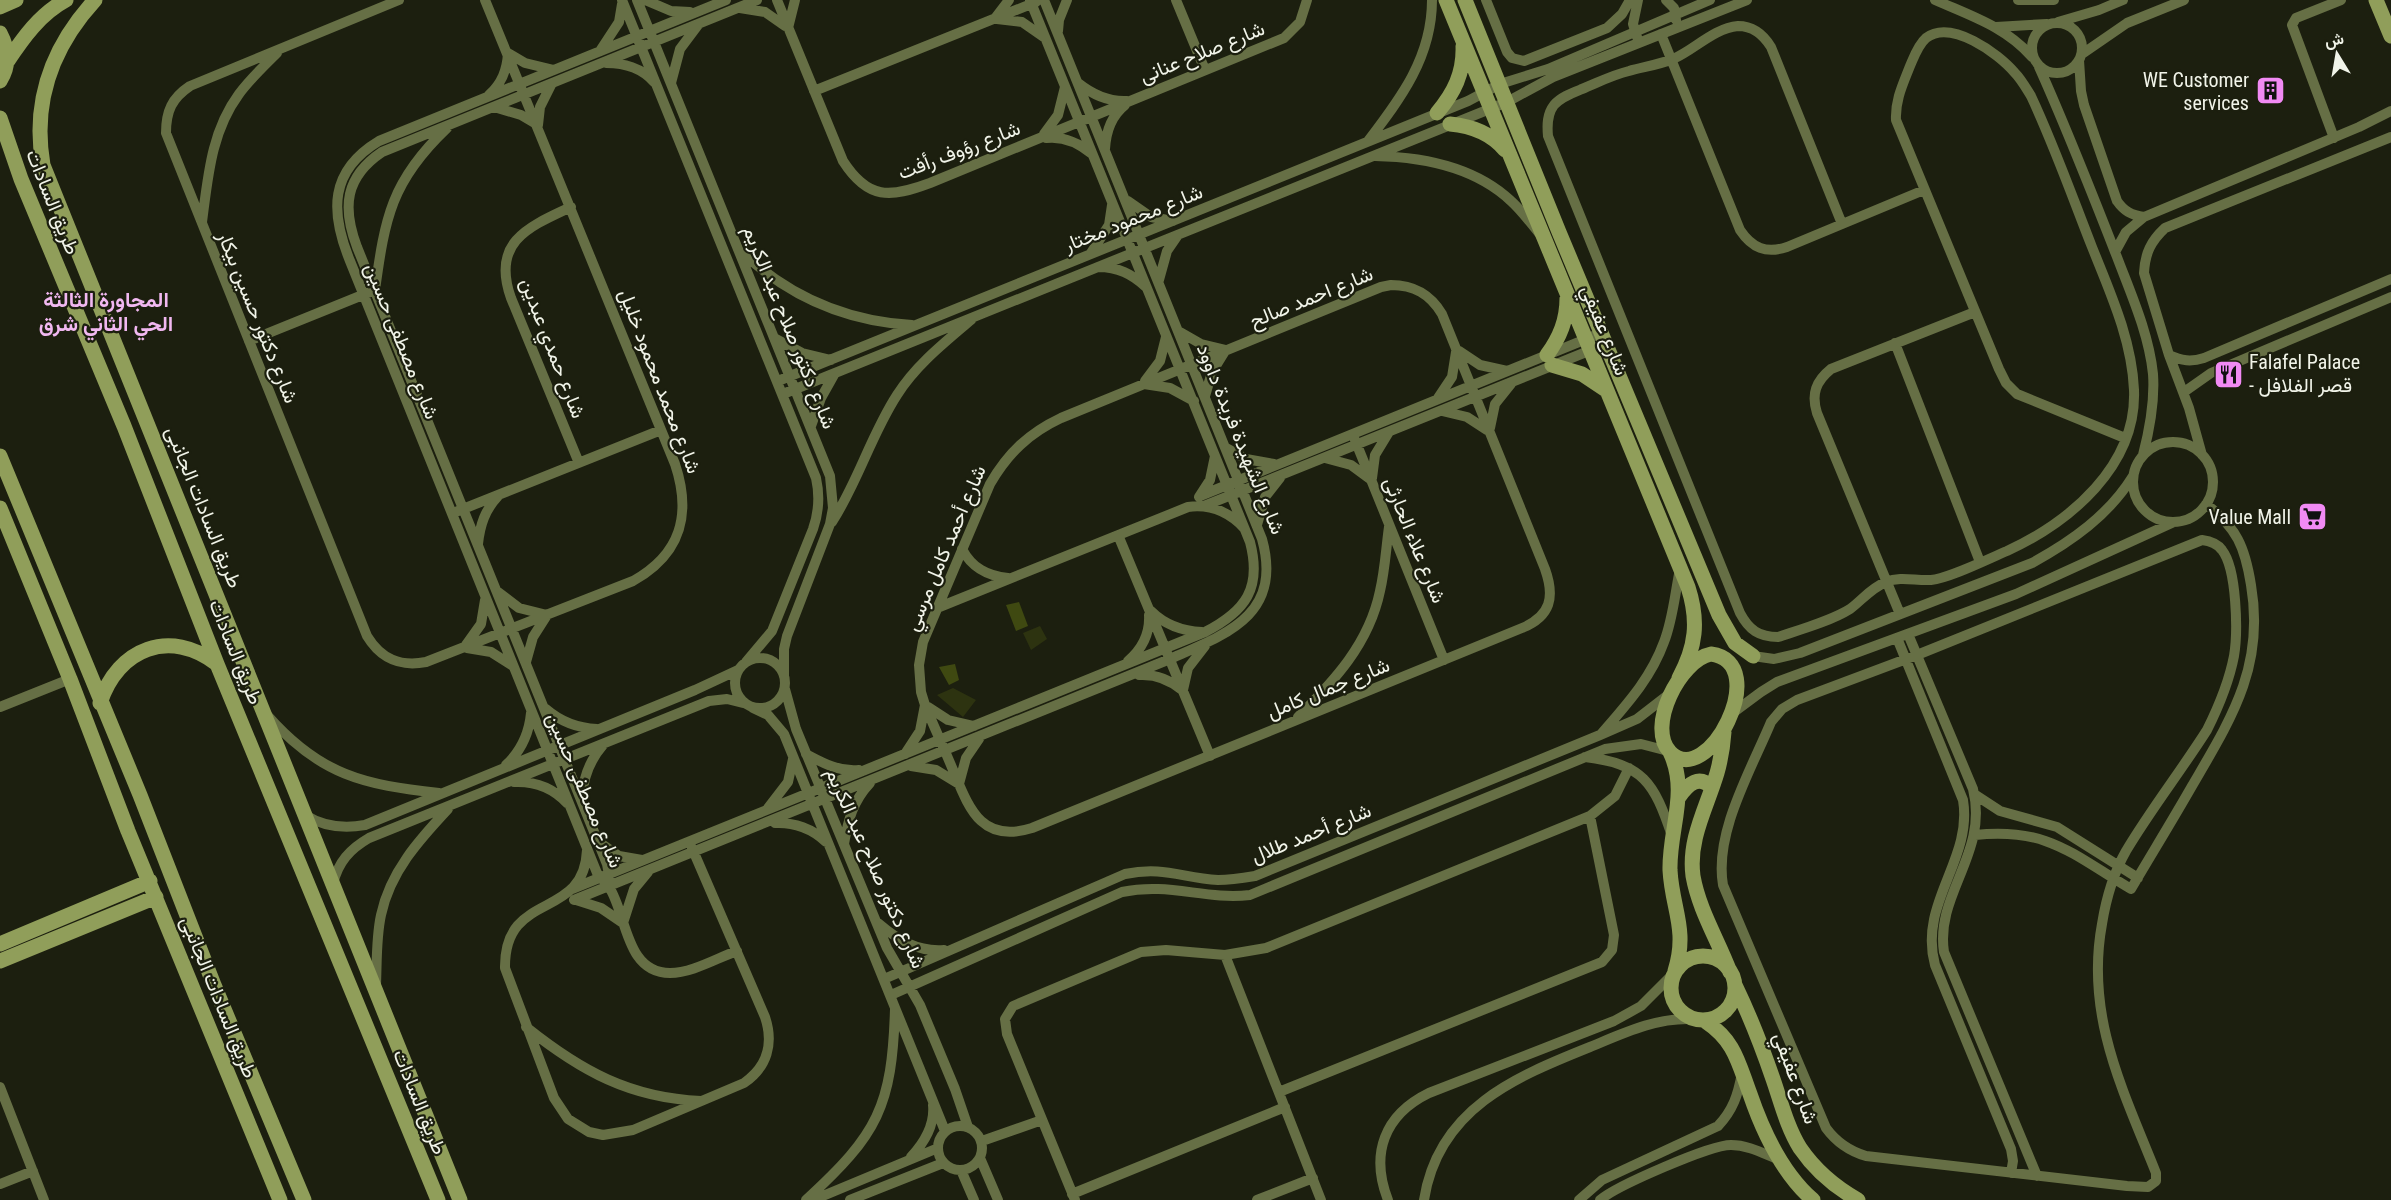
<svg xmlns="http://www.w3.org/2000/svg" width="2391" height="1200" font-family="'Roboto Condensed',Vazirmatn,sans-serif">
<rect width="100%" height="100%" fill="#1c1f0f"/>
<path fill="#2d3310" d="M 1040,626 L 1047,639 L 1031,650 L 1023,633 Z
M 953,688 L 976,700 L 963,717 L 937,695 Z"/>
<path fill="#3f4911" d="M 1019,602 L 1028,626 L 1016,631 L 1006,605 Z
M 955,664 L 959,680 L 949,685 L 939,667 Z"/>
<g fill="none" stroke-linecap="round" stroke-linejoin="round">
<path stroke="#666f45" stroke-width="10" d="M 399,0 L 190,86 C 172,98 166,111 166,133 L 367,636 C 381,659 400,667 426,662 L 633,581 C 681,554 692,515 675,464 L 485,0
M 622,0 L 816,478 C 820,496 819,512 813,529 L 772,631 L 746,662
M 637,0 L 830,476 L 833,508 L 830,524 L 787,636 L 784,649 L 784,675
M 645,0 L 671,11 L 690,12
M 726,0 L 379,141 C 329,171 330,212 350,261 L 597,873 C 601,879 606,882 609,887 C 627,914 625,973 670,973 C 692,973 717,958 737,951
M 777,0 L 843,161 C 868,200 890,198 930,183 L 1284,38 L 1300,22 L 1307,0
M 1176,0 L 1205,70
M 1486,0 L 1507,52 L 1512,58 L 1524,61 L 1607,28 L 1622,14 L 1630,0
M 1666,0 L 1674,8 L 1676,20
M 1935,0 C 1971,16 2006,27 2032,57
M 2018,0 L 2054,0
M 740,8 L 765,12 L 785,26
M 996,17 L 1009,0
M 997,19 L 1022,22 L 1045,38
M 2058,22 L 2099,10 L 2123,0
M2032 48a25 25 0 1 1 50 0a25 25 0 1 1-50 0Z
M 1996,27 L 2047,24
M 788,28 L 795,0
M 1058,31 L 1059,20 L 1067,0
M 1661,34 L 1740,230 C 1752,248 1766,254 1787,247 L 1924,190
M 1637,37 L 1633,24 L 1638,0
M 600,51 L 619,22 L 622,4
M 508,53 L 525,63 L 554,70
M 2082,54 L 2127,23 L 2184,0
M 2079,60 L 2081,91 L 2084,105 L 2117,201 C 2124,211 2131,215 2144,217 L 2359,127 L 2391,111
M 606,63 C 623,63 642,68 654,82
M 2039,67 C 2067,129 2092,193 2117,257 C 2131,294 2149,334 2153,374 C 2155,402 2150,428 2143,455
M 671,83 L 680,49 L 698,25
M 1078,83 C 1093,95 1108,102 1127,101
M 814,91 L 1036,2
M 489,95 C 502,83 507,70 508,53
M 494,107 L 521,115 L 538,125
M 538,125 L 540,107 L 552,83
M 1044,134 L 1058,115 L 1065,87
M 1046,138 C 1063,136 1079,143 1092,154
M 2334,138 L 2292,25 L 2296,18 L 2341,0
M 1368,141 C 1401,98 1432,57 1432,0
M 1105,149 C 1106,132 1111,116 1125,105
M 1375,156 C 1423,157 1475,167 1511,201 C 1521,210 1530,222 1539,233
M 1128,201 L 1151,217 L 1173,221
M 571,207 C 528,227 491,242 511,298 L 579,463
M 202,222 C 208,177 211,132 239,94 C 250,79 264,66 277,53
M 1842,224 L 1771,47 C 1763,34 1753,26 1738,26 C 1714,28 1694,50 1673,59 C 1658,65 1643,67 1629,71 C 1612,75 1597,83 1582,89 C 1572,93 1561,97 1554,105 C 1547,114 1547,125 1548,136 L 1740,613 C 1749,630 1759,637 1778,637 C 1799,630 1831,621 1850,609 C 1862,600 1871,588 1886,582 C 1901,576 1915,581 1931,580 C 1950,578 1988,559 2007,551 C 2070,522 2137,466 2134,390 C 2132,340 2110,292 2092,247 C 2072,196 2054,145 2031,96 C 2026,88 2021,79 2015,73 C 1998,53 1951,19 1926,38 C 1918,45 1914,57 1910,66 C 1903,84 1895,100 1896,120 L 1999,369 L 2006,383 L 2017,394 L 2125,438
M 2115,252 L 2126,232 L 2144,217
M 743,253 C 791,298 846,321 912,325
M 1091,253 L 1109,225 L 1112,205
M 1098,267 C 1118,267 1132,274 1146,287
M 1159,280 L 1167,251 L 1178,235
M 1391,285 C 1414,285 1430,294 1442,314 L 1545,569 C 1555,597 1551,616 1522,628 L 1032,828 C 981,844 969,808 953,770 C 944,748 934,727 925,705 L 921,692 L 919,665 L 923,642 L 990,484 C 1008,453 1029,433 1061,418 L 1381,287 Z
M 1180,332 L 1201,344 L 1226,350
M 774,338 L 802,353 L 831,360
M 249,341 L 375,290 C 385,218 391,181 447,128
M 1895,343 L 1980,562
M 1459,351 L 1480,365 L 1507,371
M 2169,355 C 2182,361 2191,362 2204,358 L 2391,279
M 778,381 L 1468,101 L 1500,84 L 1548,69 L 1710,0
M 1145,381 L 1160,361 L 1166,337
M 1144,384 L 1170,388 L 1194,401
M 2184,392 L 2211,373 L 2391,297
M 783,394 L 1507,102 L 1553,77 L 1747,0
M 1205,396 L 1212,372 L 1225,351
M 1438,398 L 1452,377 L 1456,352
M 1442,411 L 1467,417 L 1487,430
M 811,426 L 821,398 L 835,373
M 1490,428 L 1495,404 L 1511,384
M 1355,440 L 1444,660
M2133 482a40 40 0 1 1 80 0a40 40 0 1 1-80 0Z
M 1226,448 L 1246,459 L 1274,464
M 2202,455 L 2189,408 L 2169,355 L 2144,273 C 2145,253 2151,241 2165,228 L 2391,137
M 1325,458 L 1351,465 L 1370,479
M 1372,478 L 1375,455 L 1389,432
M 1200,496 L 1601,333
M 1199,497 L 1210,480 L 1215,456
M 1204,506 L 1606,344
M 458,511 L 661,430
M 832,522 C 858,482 871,435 897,395 C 916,365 944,343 971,320
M 1257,525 L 1265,497 L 1280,478
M 1118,535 L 1210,756
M 2202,540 C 2210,541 2217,543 2222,550 C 2237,569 2238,632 2234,656 C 2229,682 2219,706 2207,730 C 2181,771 2151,809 2126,851 C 2113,874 2106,899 2102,924 C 2085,1016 2123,1090 2156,1173 L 2156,1181 L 2148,1187 L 2127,1186 L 1866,1156 C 1849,1151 1837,1143 1826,1128 L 1723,885 C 1714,833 1751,770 1771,722 L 1782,709 L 1797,700 L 1917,655 Z
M 478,544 C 480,525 485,510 498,496
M 962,549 C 972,568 987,576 1008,578
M 498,592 L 519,608 L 547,615 L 533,637 L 526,662
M 937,608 L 1188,507 C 1210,504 1229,512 1244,528
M 1151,611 C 1165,625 1181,631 1202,632
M 1900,614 L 1817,413 C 1811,394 1816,381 1831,369 L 1975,312
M 1908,634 L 1973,789 C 1989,853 1935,894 1944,952 L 2037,1176
M 1897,638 L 1963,800 C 1973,860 1918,903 1935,965 L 2011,1149 L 2013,1161 L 2011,1173
M 466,645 L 481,624 L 485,600
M 467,648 L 491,652 L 513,666
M 1753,656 L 1774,659 L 1800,653 L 2032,563 C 2072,541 2109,515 2133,476
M735 683a25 25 0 1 1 50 0a25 25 0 1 1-50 0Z
M 1128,661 C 1142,649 1150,633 1149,615
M 1139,675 C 1156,674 1169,679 1182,690
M 785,689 L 796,729 L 887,948 L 920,1005 L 955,1089 L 968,1127
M 1183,690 L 1188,668 L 1205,646
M 0,707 L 70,679
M 928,707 L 948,720 L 974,726
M 753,708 L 768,715 L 784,734 L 945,1131
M 546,709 C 561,722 577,728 597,729
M 1730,715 L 1761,692 L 1777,682 L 2016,594 L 2174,522
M 268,716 C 320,775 364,785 439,793
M 1298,717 C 1334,681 1369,644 1380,591 C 1385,570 1386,548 1389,527
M 1602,733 C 1627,704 1651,678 1664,642 C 1673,619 1675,593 1680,569
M 806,754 C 823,763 839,772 859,770
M 905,754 L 920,731 L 925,705
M 1585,757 C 1643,764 1654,782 1672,836
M 506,765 C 521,751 529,734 531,713
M 911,766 L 936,770 L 959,784 L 966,758 L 979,739
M 514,782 C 535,781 553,788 567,803
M 1974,794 L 2000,811 L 2057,827 L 2138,878
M 582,798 C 583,778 590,760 603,745
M 768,808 L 788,782 L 793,759
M 305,815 C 324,827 343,829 365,825 L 695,690 L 738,670
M 775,823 C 794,822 813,829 826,842
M 1975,835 C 2048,827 2073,855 2131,889 C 2151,855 2172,821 2192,786 C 2231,719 2265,667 2251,585 C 2245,547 2237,528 2206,504
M 599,842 L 619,856 L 642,860
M 844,844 C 848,820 853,801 870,783
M 587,850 C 584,922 504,889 505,968 L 554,1098 L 568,1119 L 589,1132 L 603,1135 L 633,1130 L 744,1083 C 767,1067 774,1044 765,1017 L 692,848
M 610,880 L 607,864 L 357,247 C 342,207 345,177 382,152 L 757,0
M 333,884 C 338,862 350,849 369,838 L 709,701 L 727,699 L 743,703
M 572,889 L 1205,632 C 1246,611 1262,588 1250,542 L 1030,0
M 574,900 L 1170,659 C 1227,634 1283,615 1262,539 L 1044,0
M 576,900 L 601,908 L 623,923 L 634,889 L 648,872
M 878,923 C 898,940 917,952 944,950
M 1225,955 L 1321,1200
M 884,979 L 1125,874 C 1164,866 1182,878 1218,880 C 1231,880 1243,878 1255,876 L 1600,735 L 1637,719 L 1668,695
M 376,985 C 377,962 376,938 381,915 C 390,872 419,840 448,809
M 891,995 L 1122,892 C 1169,882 1204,900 1250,895 L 1605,749 L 1641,744 L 1668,751
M 526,1027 C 581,1071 630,1098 701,1101
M 0,1087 L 44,1200
M 1279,1092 L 1602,962 L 1612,950 L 1614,935 L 1590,816
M938 1148a22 22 0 1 1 44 0a22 22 0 1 1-44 0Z
M 982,1141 L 1042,1120
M 911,1157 C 924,1143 935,1125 933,1105
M 980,1158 L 998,1200
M 961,1170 L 974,1200
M 0,1184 L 33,1171
M 1072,1194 L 1285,1107
M 806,1200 C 878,1134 892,1107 895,1009
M 813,1200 L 938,1148
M 850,1200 L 943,1163
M 1075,1200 L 1007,1034 L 1005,1019 L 1013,1006 L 1141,952 L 1166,950 L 1225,955 L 1266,948 L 1590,816 L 1615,796 L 1629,768
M 1257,1200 L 1313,1178
M 1388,1200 C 1370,1154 1384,1115 1429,1093 L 1614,1021 L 1641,1006 L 1674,973
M 1424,1200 C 1438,1109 1515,1077 1590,1047 C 1624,1033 1655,1018 1691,1019
M 1579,1200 L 1602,1180 L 1718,1126 C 1733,1110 1738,1095 1742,1073
M 1600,1200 C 1616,1186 1710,1145 1731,1145 C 1749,1145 1764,1154 1780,1160"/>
<path stroke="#909e5a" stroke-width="15" d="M 95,0 C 52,47 32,102 43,165 L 460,1200
M 1446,0 L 1688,587 C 1699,621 1696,647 1679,678
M 1465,0 L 1559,232 L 1719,615 L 1735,643 L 1753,656
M 2376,0 L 2391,36
M 0,7 L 16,0
M 0,33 C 9,50 10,65 0,81
M 7,62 C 23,38 40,14 66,0
M 1437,113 C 1454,93 1464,73 1463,46
M 0,118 L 21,179 L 124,426 L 217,664 L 438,1200
M 1450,124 C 1472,126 1491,133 1505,150
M 1547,355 C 1560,337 1567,320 1567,298
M 1552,365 L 1582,374 L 1606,390
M 0,456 L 140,795 L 214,985 L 304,1200
M 0,508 L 70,679 L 128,831 L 280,1200
M 1711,654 C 1774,662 1707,792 1670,752 C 1646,727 1680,660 1711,654 Z
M 100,703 C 118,648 170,628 217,664
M 1724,732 C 1723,746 1721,759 1717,773 C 1707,807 1688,839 1693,876 C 1699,910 1718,940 1730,972
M 1670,752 C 1689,792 1669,829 1670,870 C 1672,909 1688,929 1675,971
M 1679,797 C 1688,784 1699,774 1712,788
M 0,944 L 150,881
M1671 988a32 32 0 1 1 64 0a32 32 0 1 1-64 0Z
M 0,961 L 156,897
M 1735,985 C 1750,1016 1762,1047 1773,1079 C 1781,1102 1787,1127 1800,1148 C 1815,1170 1835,1187 1858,1200
M 1705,1021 C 1735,1041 1738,1062 1750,1094 C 1763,1132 1782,1173 1813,1200"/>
</g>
<defs>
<symbol id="building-square" viewBox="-11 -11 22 22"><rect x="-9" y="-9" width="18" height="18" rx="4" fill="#f18af4" stroke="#1c1f0f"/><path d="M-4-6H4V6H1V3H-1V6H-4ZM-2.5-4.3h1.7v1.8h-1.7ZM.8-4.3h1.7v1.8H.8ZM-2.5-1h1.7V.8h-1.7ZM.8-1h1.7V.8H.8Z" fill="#111"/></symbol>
<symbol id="restaurant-square" viewBox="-11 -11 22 22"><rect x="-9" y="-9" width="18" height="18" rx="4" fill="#f18af4" stroke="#1c1f0f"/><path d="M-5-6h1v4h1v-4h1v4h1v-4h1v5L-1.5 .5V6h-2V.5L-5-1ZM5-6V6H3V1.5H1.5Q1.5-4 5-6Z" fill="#111"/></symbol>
<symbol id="supermarket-square" viewBox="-11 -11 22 22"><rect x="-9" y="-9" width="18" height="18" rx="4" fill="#f18af4" stroke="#1c1f0f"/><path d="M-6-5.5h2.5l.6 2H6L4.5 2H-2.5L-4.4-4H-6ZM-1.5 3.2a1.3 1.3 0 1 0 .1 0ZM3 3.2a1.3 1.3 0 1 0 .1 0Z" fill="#111"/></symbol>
</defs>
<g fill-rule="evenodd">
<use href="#building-square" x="2254" y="74" width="33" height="33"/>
<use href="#restaurant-square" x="2212" y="358" width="33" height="33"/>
<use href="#supermarket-square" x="2296" y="500" width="33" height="33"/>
</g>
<g text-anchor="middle" stroke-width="4.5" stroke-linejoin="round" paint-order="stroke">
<g font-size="20" fill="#f1f4e9" stroke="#1c1f0f">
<text transform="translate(1202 52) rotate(-22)" y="7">شارع صلاح عنانى</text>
<text transform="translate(959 150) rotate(-21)" y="7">شارع رؤوف رأفت</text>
<text transform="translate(53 202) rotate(68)" y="7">طريق السادات</text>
<text transform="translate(1133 218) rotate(-22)" y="7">شارع محمود مختار</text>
<text transform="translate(1311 297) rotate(-22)" y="7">شارع احمد صالح</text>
<text transform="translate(258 317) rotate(68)" y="7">شارع دكتور حسين بيكار</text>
<text transform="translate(790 327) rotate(68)" y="7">شارع دكتور صلاح عبد الكريم</text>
<text transform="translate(1605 330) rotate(68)" y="7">شارع عفيفي</text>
<text transform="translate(402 341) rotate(68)" y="7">شارع مصطفى حسين</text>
<text transform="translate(553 348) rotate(69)" y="7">شارع حمدي عبدين</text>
<text transform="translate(660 381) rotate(69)" y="7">شارع محمد محمود خليل</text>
<text transform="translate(1241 439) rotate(68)" y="7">شارع الشهيدة فريدة داوود</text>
<text transform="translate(204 507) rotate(68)" y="7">طريق السادات الجانبى</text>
<text transform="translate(1415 540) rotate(68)" y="7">شارع علاء الحارثى</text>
<text transform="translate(945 548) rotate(-67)" y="7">شارع أحمد كامل مرسي</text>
<text transform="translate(236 652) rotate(68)" y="7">طريق السادات</text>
<text transform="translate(1328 688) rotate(-22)" y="7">شارع جمال كامل</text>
<text transform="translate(585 790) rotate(67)" y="7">شارع مصطفى حسين</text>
<text transform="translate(1311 833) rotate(-22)" y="7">شارع أحمد طلال</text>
<text transform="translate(876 868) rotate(66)" y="7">شارع دكتور صلاح عبد الكريم</text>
<text transform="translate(219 997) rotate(68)" y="7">طريق السادات الجانبى</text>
<text transform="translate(1796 1078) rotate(70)" y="7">شارع عفيفي</text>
<text transform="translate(420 1102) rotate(68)" y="7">طريق السادات</text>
</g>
<g font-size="20" fill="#f1f4e9" stroke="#1c1f0f" text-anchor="end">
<text x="2249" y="87">WE Customer<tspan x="2249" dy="23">services</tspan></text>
<text x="2249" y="369" text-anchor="start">Falafel Palace<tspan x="2249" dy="23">- قصر الفلافل</tspan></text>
<text x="2291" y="524">Value Mall</text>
</g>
<g font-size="21" font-weight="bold" fill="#f1b8f1" stroke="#1c1f0f">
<text x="106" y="307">المجاورة الثالثة<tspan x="106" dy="24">الحي الثاني شرق</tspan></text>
</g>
</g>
<g transform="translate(2337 54) rotate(349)" stroke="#1c1f0f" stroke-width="4.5" paint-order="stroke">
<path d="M0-4.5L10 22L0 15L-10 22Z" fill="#f1f4e9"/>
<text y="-9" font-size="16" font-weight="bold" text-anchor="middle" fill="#f1f4e9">ش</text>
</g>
</svg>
